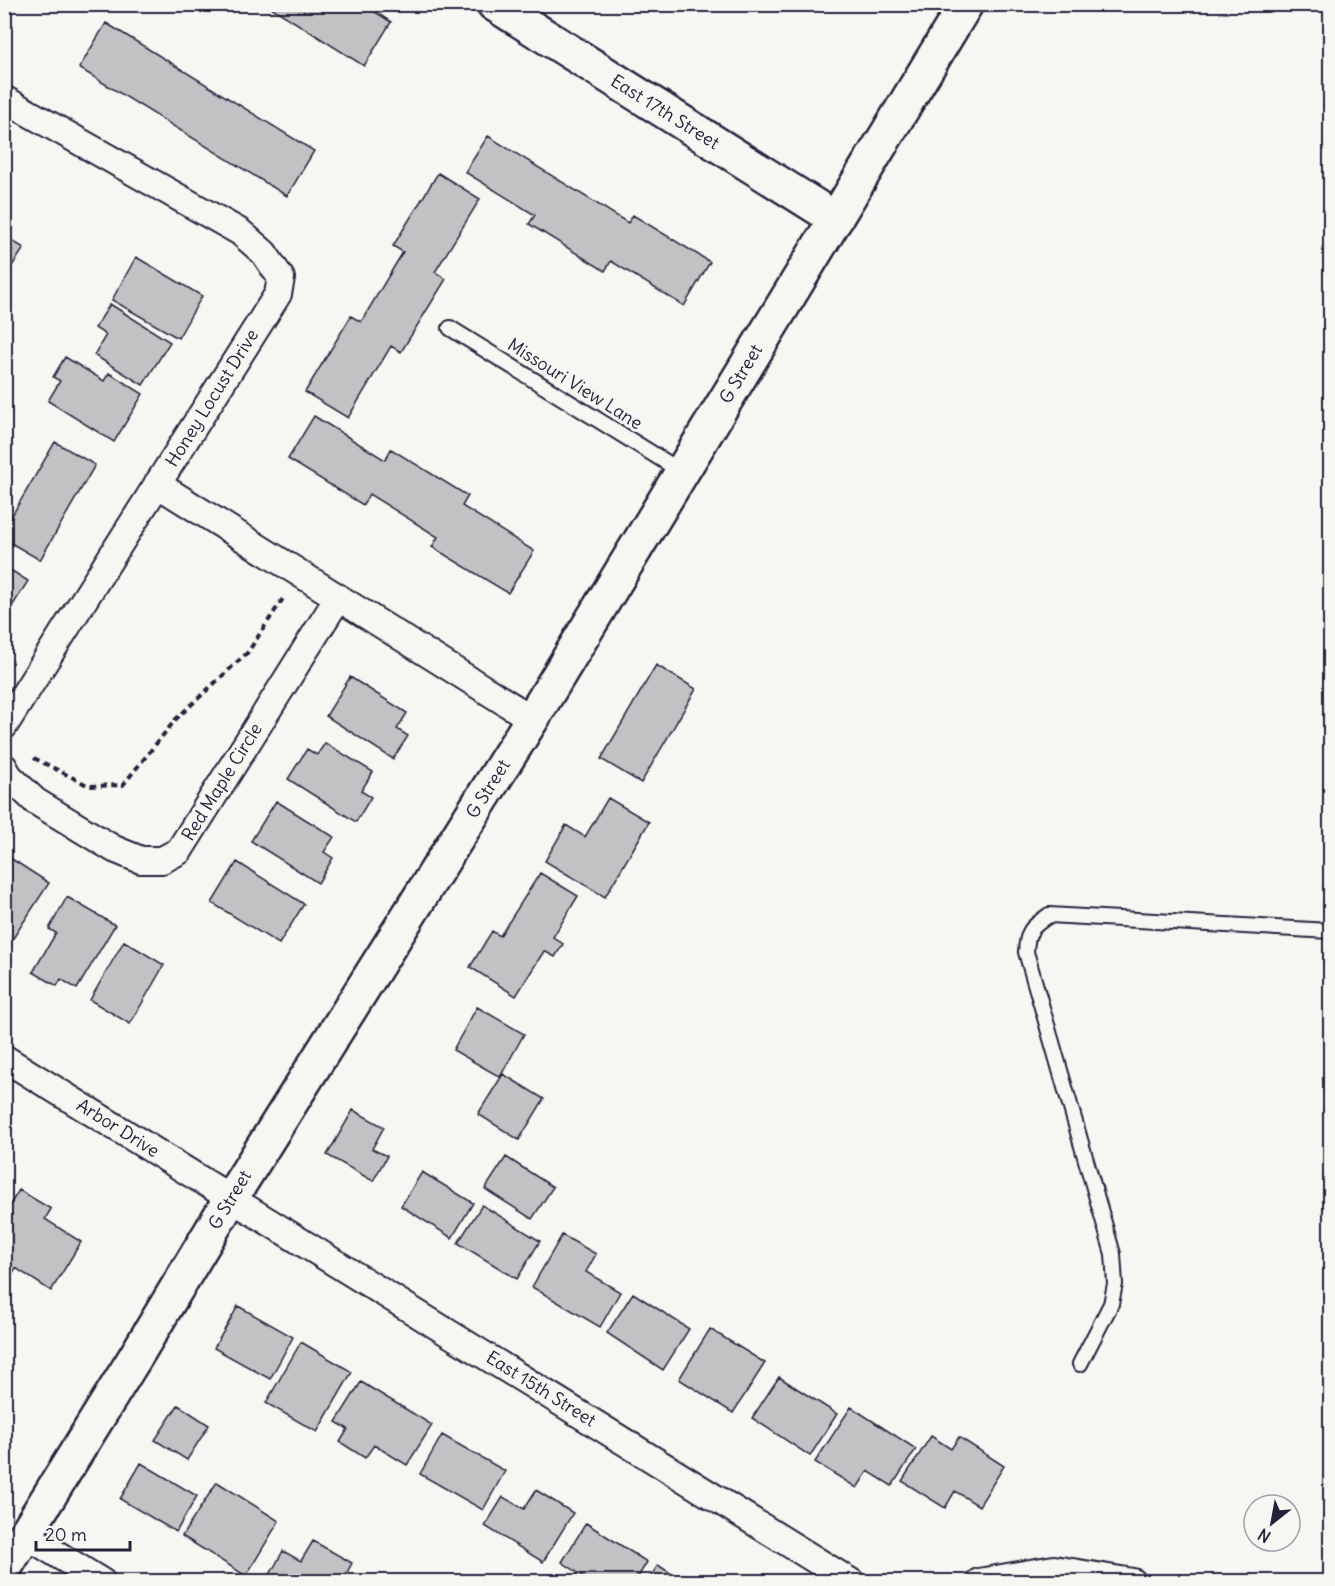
<svg xmlns="http://www.w3.org/2000/svg" width="1335" height="1586" font-family="Delius,sans-serif">
<rect width="100%" height="100%" fill="#f6f6f2"/>
<filter id="ink" filterUnits="userSpaceOnUse"><feTurbulence type="fractalNoise" baseFrequency=".0167" numOctaves="2"/><feDisplacementMap in="SourceGraphic" scale="12" xChannelSelector="R" yChannelSelector="G"/><feConvolveMatrix kernelMatrix="1 2 1 2 8 2 1 2 1" color-interpolation-filters="sRGB"/></filter>
<g filter="url(#ink)">
<path fill="#c2c2c4" stroke="#22223b" stroke-width="1.5" d="M 266,4 L 363,4 L 391,22 L 364,66 Z
M 106,23 L 314,151 L 287,196 L 79,68 Z
M 488,136 L 628,223 L 633,215 L 710,262 L 684,306 L 611,261 L 605,271 L 529,224 L 535,215 L 465,172 Z
M 438,173 L 480,199 L 435,272 L 446,279 L 401,352 L 391,346 L 348,418 L 305,392 L 351,316 L 361,322 L 403,252 L 393,246 Z
M 4,236 L 24,248 L 4,278 Z
M 136,257 L 202,296 L 178,338 L 112,300 Z
M 110,304 L 170,342 L 143,385 L 94,355 L 106,335 L 95,328 Z
M 65,357 L 104,381 L 109,373 L 143,394 L 114,442 L 48,401 L 60,381 L 53,377 Z
M 314,416 L 385,460 L 391,449 L 468,496 L 462,506 L 534,551 L 508,593 L 432,547 L 438,537 L 369,494 L 363,505 L 288,459 Z
M 55,442 L 95,465 L 40,560 L 4,539 L 4,529 Z
M 4,566 L 28,581 L 13,605 L 4,599 Z
M 656,665 L 696,689 L 641,783 L 601,759 Z
M 350,677 L 407,713 L 397,729 L 408,736 L 393,759 L 326,716 Z
M 325,743 L 373,772 L 361,791 L 371,797 L 356,822 L 288,779 L 307,749 L 317,755 Z
M 608,798 L 649,822 L 605,897 L 545,861 L 566,825 L 585,837 Z
M 276,801 L 334,837 L 324,852 L 333,858 L 318,883 L 251,841 Z
M 7,856 L 49,883 L 8,946 L 4,944 L 4,861 Z
M 237,862 L 304,904 L 279,944 L 212,903 Z
M 540,873 L 578,896 L 553,937 L 563,944 L 555,957 L 544,951 L 516,996 L 470,967 L 492,931 L 500,936 Z
M 67,897 L 115,925 L 77,989 L 61,979 L 57,986 L 33,972 L 56,933 L 49,929 Z
M 124,941 L 164,965 L 130,1024 L 90,1000 Z
M 477,1007 L 524,1034 L 500,1077 L 453,1050 Z
M 503,1074 L 544,1099 L 519,1140 L 478,1114 Z
M 353,1110 L 384,1127 L 372,1149 L 387,1156 L 373,1181 L 327,1155 Z
M 506,1157 L 553,1187 L 532,1219 L 485,1189 Z
M 422,1172 L 473,1203 L 452,1238 L 401,1206 Z
M 19,1190 L 51,1209 L 45,1219 L 81,1242 L 51,1291 L 16,1268 L 6,1284 L 4,1283 L 4,1214 Z
M 482,1205 L 540,1241 L 517,1279 L 458,1243 Z
M 562,1235 L 596,1254 L 586,1272 L 620,1292 L 600,1327 L 532,1287 Z
M 633,1293 L 689,1329 L 663,1370 L 607,1333 Z
M 238,1306 L 293,1337 L 270,1379 L 214,1348 Z
M 710,1329 L 765,1363 L 733,1413 L 679,1379 Z
M 301,1342 L 352,1372 L 317,1432 L 266,1403 Z
M 779,1377 L 837,1414 L 810,1456 L 752,1418 Z
M 361,1382 L 432,1425 L 407,1465 L 374,1445 L 365,1458 L 340,1442 L 348,1429 L 336,1422 Z
M 178,1405 L 209,1425 L 187,1460 L 155,1440 Z
M 851,1407 L 916,1449 L 892,1486 L 868,1471 L 857,1488 L 815,1462 Z
M 442,1435 L 505,1471 L 483,1510 L 420,1474 Z
M 931,1436 L 951,1449 L 959,1437 L 1004,1466 L 979,1506 L 955,1491 L 945,1508 L 902,1481 Z
M 141,1463 L 197,1496 L 176,1532 L 120,1499 Z
M 217,1482 L 279,1521 L 246,1576 L 182,1536 Z
M 536,1490 L 573,1513 L 543,1562 L 485,1526 L 503,1497 L 524,1509 Z
M 586,1523 L 647,1562 L 635,1582 L 592,1582 L 562,1562 Z
M 313,1541 L 352,1563 L 342,1582 L 266,1582 L 283,1551 L 301,1561 Z
M 658,1565 L 684,1582 L 647,1582 Z"/>
<g fill="none" stroke-linecap="round" stroke-linejoin="round">
<defs>
<path id="service" d="M 450,328 L 682,472
M 1080,1364 L 1111,1304 L 1115,1284 L 1113,1254 L 1026,952 C 1027,930 1032,927 1049,915 L 1330,931"/>
<path id="minor" d="M 4,99 L 240,232 L 264,253 L 281,278 L 278,294 L 4,726
M 157,484 L 532,719
M 4,767 L 9,776 L 35,801 L 114,849 L 141,860 L 162,860 L 179,851 L 338,598
M 4,1058 L 851,1582
M 26,1535 L 102,1582
M 979,1582 L 1054,1569 L 1133,1582"/>
<path id="tertiary" d="M 494,4 L 836,219"/>
<path id="secondary" d="M 4,1569 L 136,1356 L 231,1198 L 532,719 L 966,4"/>
</defs>
<use href="#service" stroke="#22223b" stroke-width="18"/>
<use href="#minor" stroke="#22223b" stroke-width="30"/>
<use href="#tertiary" stroke="#22223b" stroke-width="38"/>
<use href="#secondary" stroke="#22223b" stroke-width="38"/>
<path stroke="#22223b" stroke-width="4" stroke-dasharray="6 4.5" stroke-linecap="butt" d="M 34,758 L 89,786 L 123,785 L 176,719 L 248,652 L 284,597"/>
<use href="#service" stroke="#f6f6f2" stroke-width="14"/>
<use href="#minor" stroke="#f6f6f2" stroke-width="26"/>
<use href="#tertiary" stroke="#f6f6f2" stroke-width="33"/>
<use href="#secondary" stroke="#f6f6f2" stroke-width="33"/>
</g>
</g>
<g text-anchor="middle" stroke-width="6" stroke-linejoin="round" paint-order="stroke">
<g font-size="18" fill="#22223b" stroke="#f6f6f2">
<text transform="translate(665 112) rotate(32)" y="6">East 17th Street</text>
<text transform="translate(741 374) rotate(-59)" y="6">G Street</text>
<text transform="translate(575 384) rotate(32)" y="6">Missouri View Lane</text>
<text transform="translate(212 398) rotate(-58)" y="6">Honey Locust Drive</text>
<text transform="translate(222 782) rotate(-58)" y="6">Red Maple Circle</text>
<text transform="translate(488 789) rotate(-58)" y="6">G Street</text>
<text transform="translate(118 1128) rotate(32)" y="6">Arbor Drive</text>
<text transform="translate(230 1200) rotate(-59)" y="6">G Street</text>
<text transform="translate(541 1389) rotate(32)" y="6">East 15th Street</text>
</g>
</g>
<rect width="1335" height="1586" fill="none" stroke="#f6f6f2" stroke-width="24"/>
<rect x="12" y="12" width="1311" height="1562" fill="none" stroke="#22223b" stroke-width="2" filter="url(#ink)"/>
<g transform="translate(1272 1523) rotate(211)"><circle r="28" fill="#f6f6f2" stroke="#a1a1a9" stroke-width="1.5"/>
<path d="M0-4.5L10 22L0 15L-10 22Z" fill="#22223b"/>
<text y="-9" font-size="16" font-weight="bold" text-anchor="middle" fill="#22223b">N</text>
</g>
<path d="M36 1541v9h94v-9" fill="none" stroke="#22223b" stroke-width="3"/>
<text x="45" y="1541" font-size="18" fill="#22223b" stroke="#f6f6f2" stroke-width="4.5" paint-order="stroke">20 m</text>
</svg>
